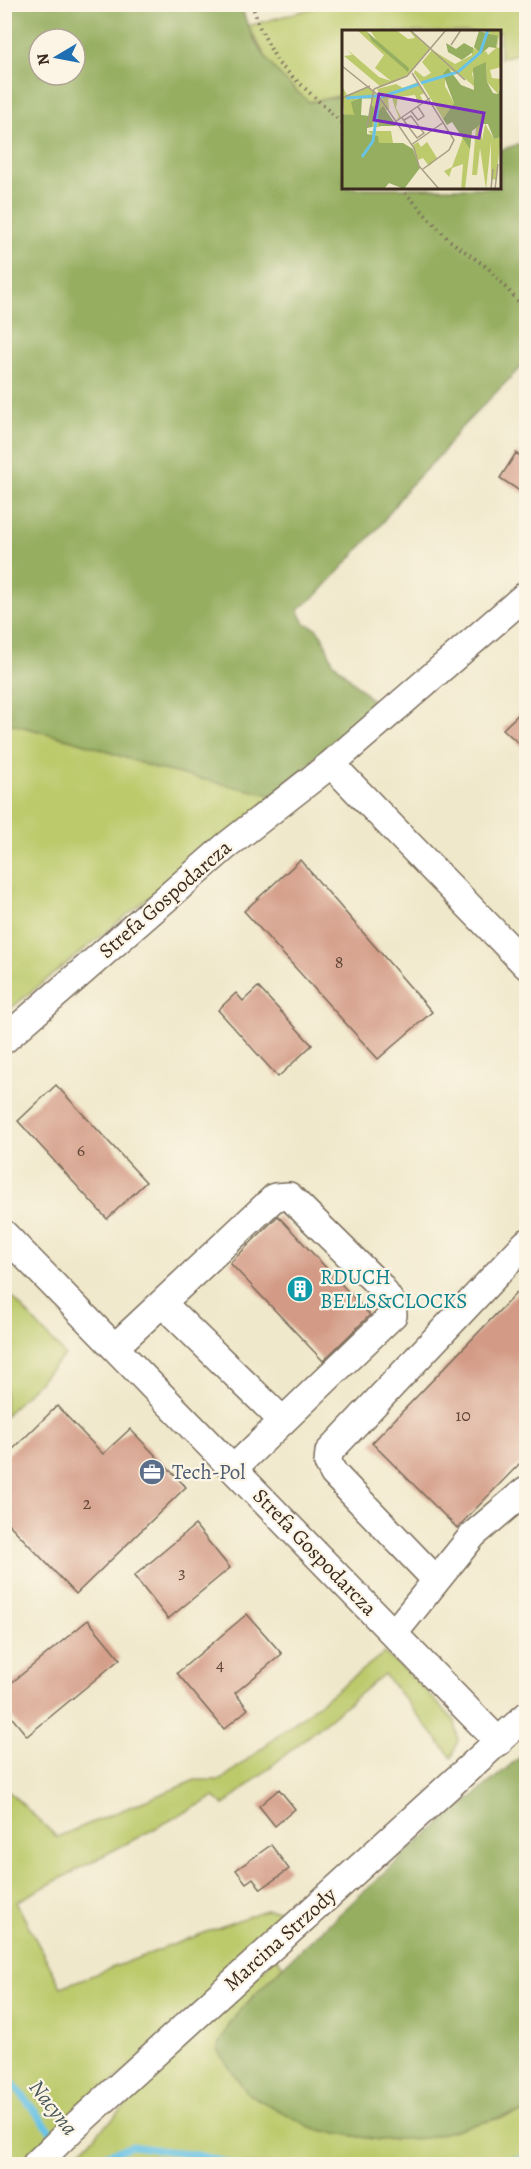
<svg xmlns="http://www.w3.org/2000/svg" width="531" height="2169" font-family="Alegreya,serif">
<rect width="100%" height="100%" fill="#fcf5e5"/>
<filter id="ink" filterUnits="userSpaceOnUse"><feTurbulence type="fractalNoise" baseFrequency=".0167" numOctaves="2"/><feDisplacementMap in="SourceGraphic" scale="12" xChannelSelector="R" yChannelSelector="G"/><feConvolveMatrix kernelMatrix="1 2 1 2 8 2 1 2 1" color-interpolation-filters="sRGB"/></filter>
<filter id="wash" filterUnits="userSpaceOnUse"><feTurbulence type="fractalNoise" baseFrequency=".008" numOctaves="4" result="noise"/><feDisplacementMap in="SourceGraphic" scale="24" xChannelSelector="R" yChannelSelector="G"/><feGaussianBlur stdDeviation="1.35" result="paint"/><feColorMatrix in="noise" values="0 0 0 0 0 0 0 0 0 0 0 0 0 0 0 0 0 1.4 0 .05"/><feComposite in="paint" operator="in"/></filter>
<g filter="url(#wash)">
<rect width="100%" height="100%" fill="#f0e8cb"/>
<path fill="#bcca6c" stroke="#7c7a45" stroke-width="1.5" d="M 324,5 L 526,5 L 526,52 L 500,58 L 500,32 L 344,32 L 343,95 L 309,102 L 274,71 L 248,26 Z
M 5,722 L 83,743 L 120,756 L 275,796 L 5,1013 Z
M 5,1289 L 65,1355 L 5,1416 Z
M 384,1653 L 410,1675 L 455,1721 L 458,1740 L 452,1758 L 384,1674 L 224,1805 L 214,1797 L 16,1902 L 61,1987 L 265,1910 L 311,1911 L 17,2164 L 4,2164 L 4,1787 L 57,1837 L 195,1780 L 221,1780 Z
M 276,1957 L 283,1966 L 244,2006 L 228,2027 L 314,2129 L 379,2140 L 467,2126 L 526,2112 L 526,2164 L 67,2164 Z"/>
<path fill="#95ae60" stroke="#686c3f" stroke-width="1.5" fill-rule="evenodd" d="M 5,5 L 241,5 C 252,47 276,75 309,102 L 341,96 L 343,99 L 344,188 L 500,188 L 500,150 L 526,142 L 526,362 L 458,431 L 443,452 L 406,490 L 379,527 L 317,595 L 298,610 L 305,623 L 316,628 L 322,636 L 333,662 L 374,702 L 275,796 L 158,769 L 83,743 L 5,722 L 5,690 L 9,685 L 4,681 ZM 39,39 L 75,39 L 75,75 L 39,75 Z
M 526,1752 L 526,2112 L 508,2115 L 426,2138 L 379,2140 L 314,2129 L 248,2094 L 217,2050 L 228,2027 L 244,2006 L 283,1966 L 416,1844 Z"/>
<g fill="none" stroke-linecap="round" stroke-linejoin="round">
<path stroke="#69c3e6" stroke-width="7" d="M 4,2072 L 56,2138
M 63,2147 L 75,2164
M 78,2164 L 132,2146 L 197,2155 L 232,2164
M 451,2164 L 526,2159"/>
</g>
<g id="blocks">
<path fill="#d39b86" d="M 516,453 L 526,460 L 526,495 L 500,478 Z
M 526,707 L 526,750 L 503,729 Z
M 300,860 L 432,1012 L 378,1059 L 244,911 Z
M 258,987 L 312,1045 L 278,1077 L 218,1010 L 236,993 L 243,1001 Z
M 56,1085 L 146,1182 L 107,1219 L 18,1121 Z
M 278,1216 L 370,1315 L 323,1361 L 230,1263 Z
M 526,1283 L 526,1457 L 457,1528 L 372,1443 Z
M 57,1406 L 103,1454 L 130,1429 L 186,1487 L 76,1594 L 4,1519 L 4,1458 Z
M 195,1525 L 230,1568 L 168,1619 L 134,1576 Z
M 247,1614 L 282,1654 L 235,1693 L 248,1709 L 224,1729 L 177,1673 Z
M 88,1620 L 120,1659 L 27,1736 L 4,1708 L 4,1689 Z
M 279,1789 L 295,1809 L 275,1826 L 259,1806 Z
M 271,1845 L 289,1869 L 261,1889 L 253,1878 L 246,1883 L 236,1870 Z"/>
</g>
</g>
<g filter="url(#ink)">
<use href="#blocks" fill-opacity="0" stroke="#7a6c5b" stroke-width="1.5"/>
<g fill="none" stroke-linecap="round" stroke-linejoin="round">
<defs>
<path id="minor" d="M 331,764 L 526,965
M 4,1040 L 225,847 L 331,764 L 526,595
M 4,1234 L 499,1742
M 162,1303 L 283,1421
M 115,1347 L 275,1197 L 289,1196 L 380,1286 L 392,1304 L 393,1315 L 233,1469
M 436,1580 L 334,1474 L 328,1463 L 329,1452 L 526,1243
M 394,1633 L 473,1535 L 526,1490
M 36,2164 L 73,2128 L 526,1716"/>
</defs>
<use href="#minor" stroke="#7a6c5b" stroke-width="30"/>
<path stroke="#7a6c5b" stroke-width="4" stroke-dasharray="1.5 4.5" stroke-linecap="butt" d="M 252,4 L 259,26 L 278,63 L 344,125
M 401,188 L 449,240 L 488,268 L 526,310"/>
<use href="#minor" stroke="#fff" stroke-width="27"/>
</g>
</g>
<defs>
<symbol id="building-disc" viewBox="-11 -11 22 22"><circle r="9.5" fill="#0f9aa8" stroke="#fcf5e5"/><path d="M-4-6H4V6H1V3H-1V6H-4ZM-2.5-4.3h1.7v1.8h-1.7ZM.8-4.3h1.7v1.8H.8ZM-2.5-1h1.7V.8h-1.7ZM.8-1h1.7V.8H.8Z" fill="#fff"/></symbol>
<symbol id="office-disc" viewBox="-11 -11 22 22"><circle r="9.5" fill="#5c6f8a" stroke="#fcf5e5"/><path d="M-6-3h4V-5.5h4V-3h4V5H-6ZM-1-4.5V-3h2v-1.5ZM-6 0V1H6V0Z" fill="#fff"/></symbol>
</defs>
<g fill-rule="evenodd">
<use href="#building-disc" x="285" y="1274" width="30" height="30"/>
<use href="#office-disc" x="137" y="1457" width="30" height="30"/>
</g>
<g text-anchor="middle" stroke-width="4.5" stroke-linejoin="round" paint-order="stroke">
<g font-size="18" fill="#614638">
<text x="339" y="968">8</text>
<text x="81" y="1156">6</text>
<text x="463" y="1421">10</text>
<text x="87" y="1509">2</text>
<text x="182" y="1578">3</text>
<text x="220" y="1670">4</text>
</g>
<g font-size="21" fill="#3b2a1e" stroke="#fcf5e5">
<text transform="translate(165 899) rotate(-41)" y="7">Strefa Gospodarcza</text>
<text transform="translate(315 1552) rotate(46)" y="7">Strefa Gospodarcza</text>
<text transform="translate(280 1939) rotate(-42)" y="7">Marcina Strzody</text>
</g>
<g font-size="21" fill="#0d838f" stroke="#fcf5e5" text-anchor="start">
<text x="320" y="1284">RDUCH<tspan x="320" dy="24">BELLS&amp;CLOCKS</tspan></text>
</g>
<g font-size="21" fill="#4e5e75" stroke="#fcf5e5" text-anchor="start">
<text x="172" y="1479">Tech-Pol</text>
</g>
<g font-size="22" font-style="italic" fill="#49585a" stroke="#fcf5e5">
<text transform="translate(54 2107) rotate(52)" y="8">Nacyna</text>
</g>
</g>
<g transform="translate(342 30)">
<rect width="159" height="159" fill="#f0e8cb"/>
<path d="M 15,0 L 23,0 L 35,11 L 28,0 L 54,0 L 66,9 L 73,8 L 67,0 L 89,18 L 69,42 L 57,50 L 39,57 L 2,26 L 10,25 L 6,20 L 37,47 L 49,51 L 33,38 L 42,25 ZM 140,0 L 158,1 L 155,17 L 159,19 L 159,37 L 148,40 L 150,48 L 159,49 L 156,64 L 145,52 L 144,32 L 130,43 L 133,57 L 111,39 L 113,43 L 108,40 L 102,46 L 79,53 L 72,43 L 73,40 L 82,47 L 89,43 L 80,32 L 90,20 L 113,34 L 130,25 L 130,17 L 139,23 L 144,21 L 146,25 L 154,18 L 156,7 ZM 103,47 L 103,56 L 112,73 L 101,89 L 80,54 ZM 76,52 L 83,63 L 78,65 L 81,71 L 76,74 L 73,65 L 56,67 L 54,78 L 59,87 L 53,90 L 57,87 L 53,78 L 50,68 L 46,69 L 47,79 L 35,85 L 38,97 L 30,97 L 29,69 L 14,68 L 12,86 L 2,84 L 0,56 L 5,65 L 27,57 L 43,75 L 35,59 L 54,54 L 61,58 ZM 139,94 L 140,111 L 143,94 L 152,109 L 159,107 L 154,150 L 150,149 L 149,159 L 149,112 L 144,159 L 138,118 L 135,145 L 130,145 L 134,97 ZM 26,101 L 49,101 L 51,113 L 37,113 ZM 121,107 L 128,118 L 123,159 L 119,159 L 121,134 L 110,138 L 107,147 L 102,141 L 110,137 ZM 76,112 L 79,117 L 85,112 L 95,128 L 87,136 L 81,128 L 76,130 L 71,115 Z" fill="#bcca6c"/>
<path d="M 137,1 L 156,6 L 154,18 L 147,17 L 139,24 L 132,17 ZM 25,2 L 67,38 L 66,42 L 30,11 ZM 104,13 L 114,19 L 122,13 L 131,18 L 131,22 L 120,30 L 106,22 ZM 144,32 L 145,52 L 151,63 L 156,64 L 159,55 L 159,107 L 152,109 L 146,94 L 139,94 L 130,101 L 128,119 L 110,92 L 105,95 L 101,89 L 112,73 L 101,44 L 106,38 L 119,55 L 132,60 L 131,38 ZM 20,67 L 19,85 L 27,86 L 28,75 L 32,77 L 30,97 L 25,98 L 25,104 L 36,106 L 37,113 L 61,113 L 71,119 L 78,138 L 62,159 L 47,153 L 42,159 L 0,159 L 0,84 L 12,85 L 9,72 ZM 41,76 L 54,95 L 53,96 L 37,96 L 35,83 Z" fill="#95ae60"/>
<path fill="none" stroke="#69c3e6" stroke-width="3" d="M 79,53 L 116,42 L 138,23 L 146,0M 39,67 L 77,54M 4,68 L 35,66M 20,127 L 31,111 L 37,69"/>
<path fill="none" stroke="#a89c86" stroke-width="1.5" d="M 68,0 L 123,50M 109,15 L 119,0M 0,36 L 36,65 L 72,118 L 77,136 L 97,159M 70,43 L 112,110 L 107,120 L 81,139M 32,59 L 65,46 L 104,0M 0,68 L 28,56M 69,81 L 76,90 L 82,86 L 76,77M 60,88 L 75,108 L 82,103 L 69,86 L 62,90M 53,92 L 88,68M 25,97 L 32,59M 69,115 L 102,92M 149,159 L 151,139M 153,159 L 156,134"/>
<path fill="#7b2cbf" fill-opacity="0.15" stroke="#7b2cbf" stroke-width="3" d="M 37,64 L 142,83 L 137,108 L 32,90 Z"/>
<rect width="159" height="159" fill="none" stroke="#3b2a1e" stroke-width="3"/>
</g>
<rect width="531" height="2169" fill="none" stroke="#fcf5e5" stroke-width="24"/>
<g transform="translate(57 57) rotate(260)"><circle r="28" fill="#fcf5e5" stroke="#afa495" stroke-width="1.5"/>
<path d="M0-4.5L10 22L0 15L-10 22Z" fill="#1f6fb2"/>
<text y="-9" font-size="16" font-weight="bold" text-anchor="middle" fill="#3b2a1e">N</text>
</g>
</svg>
